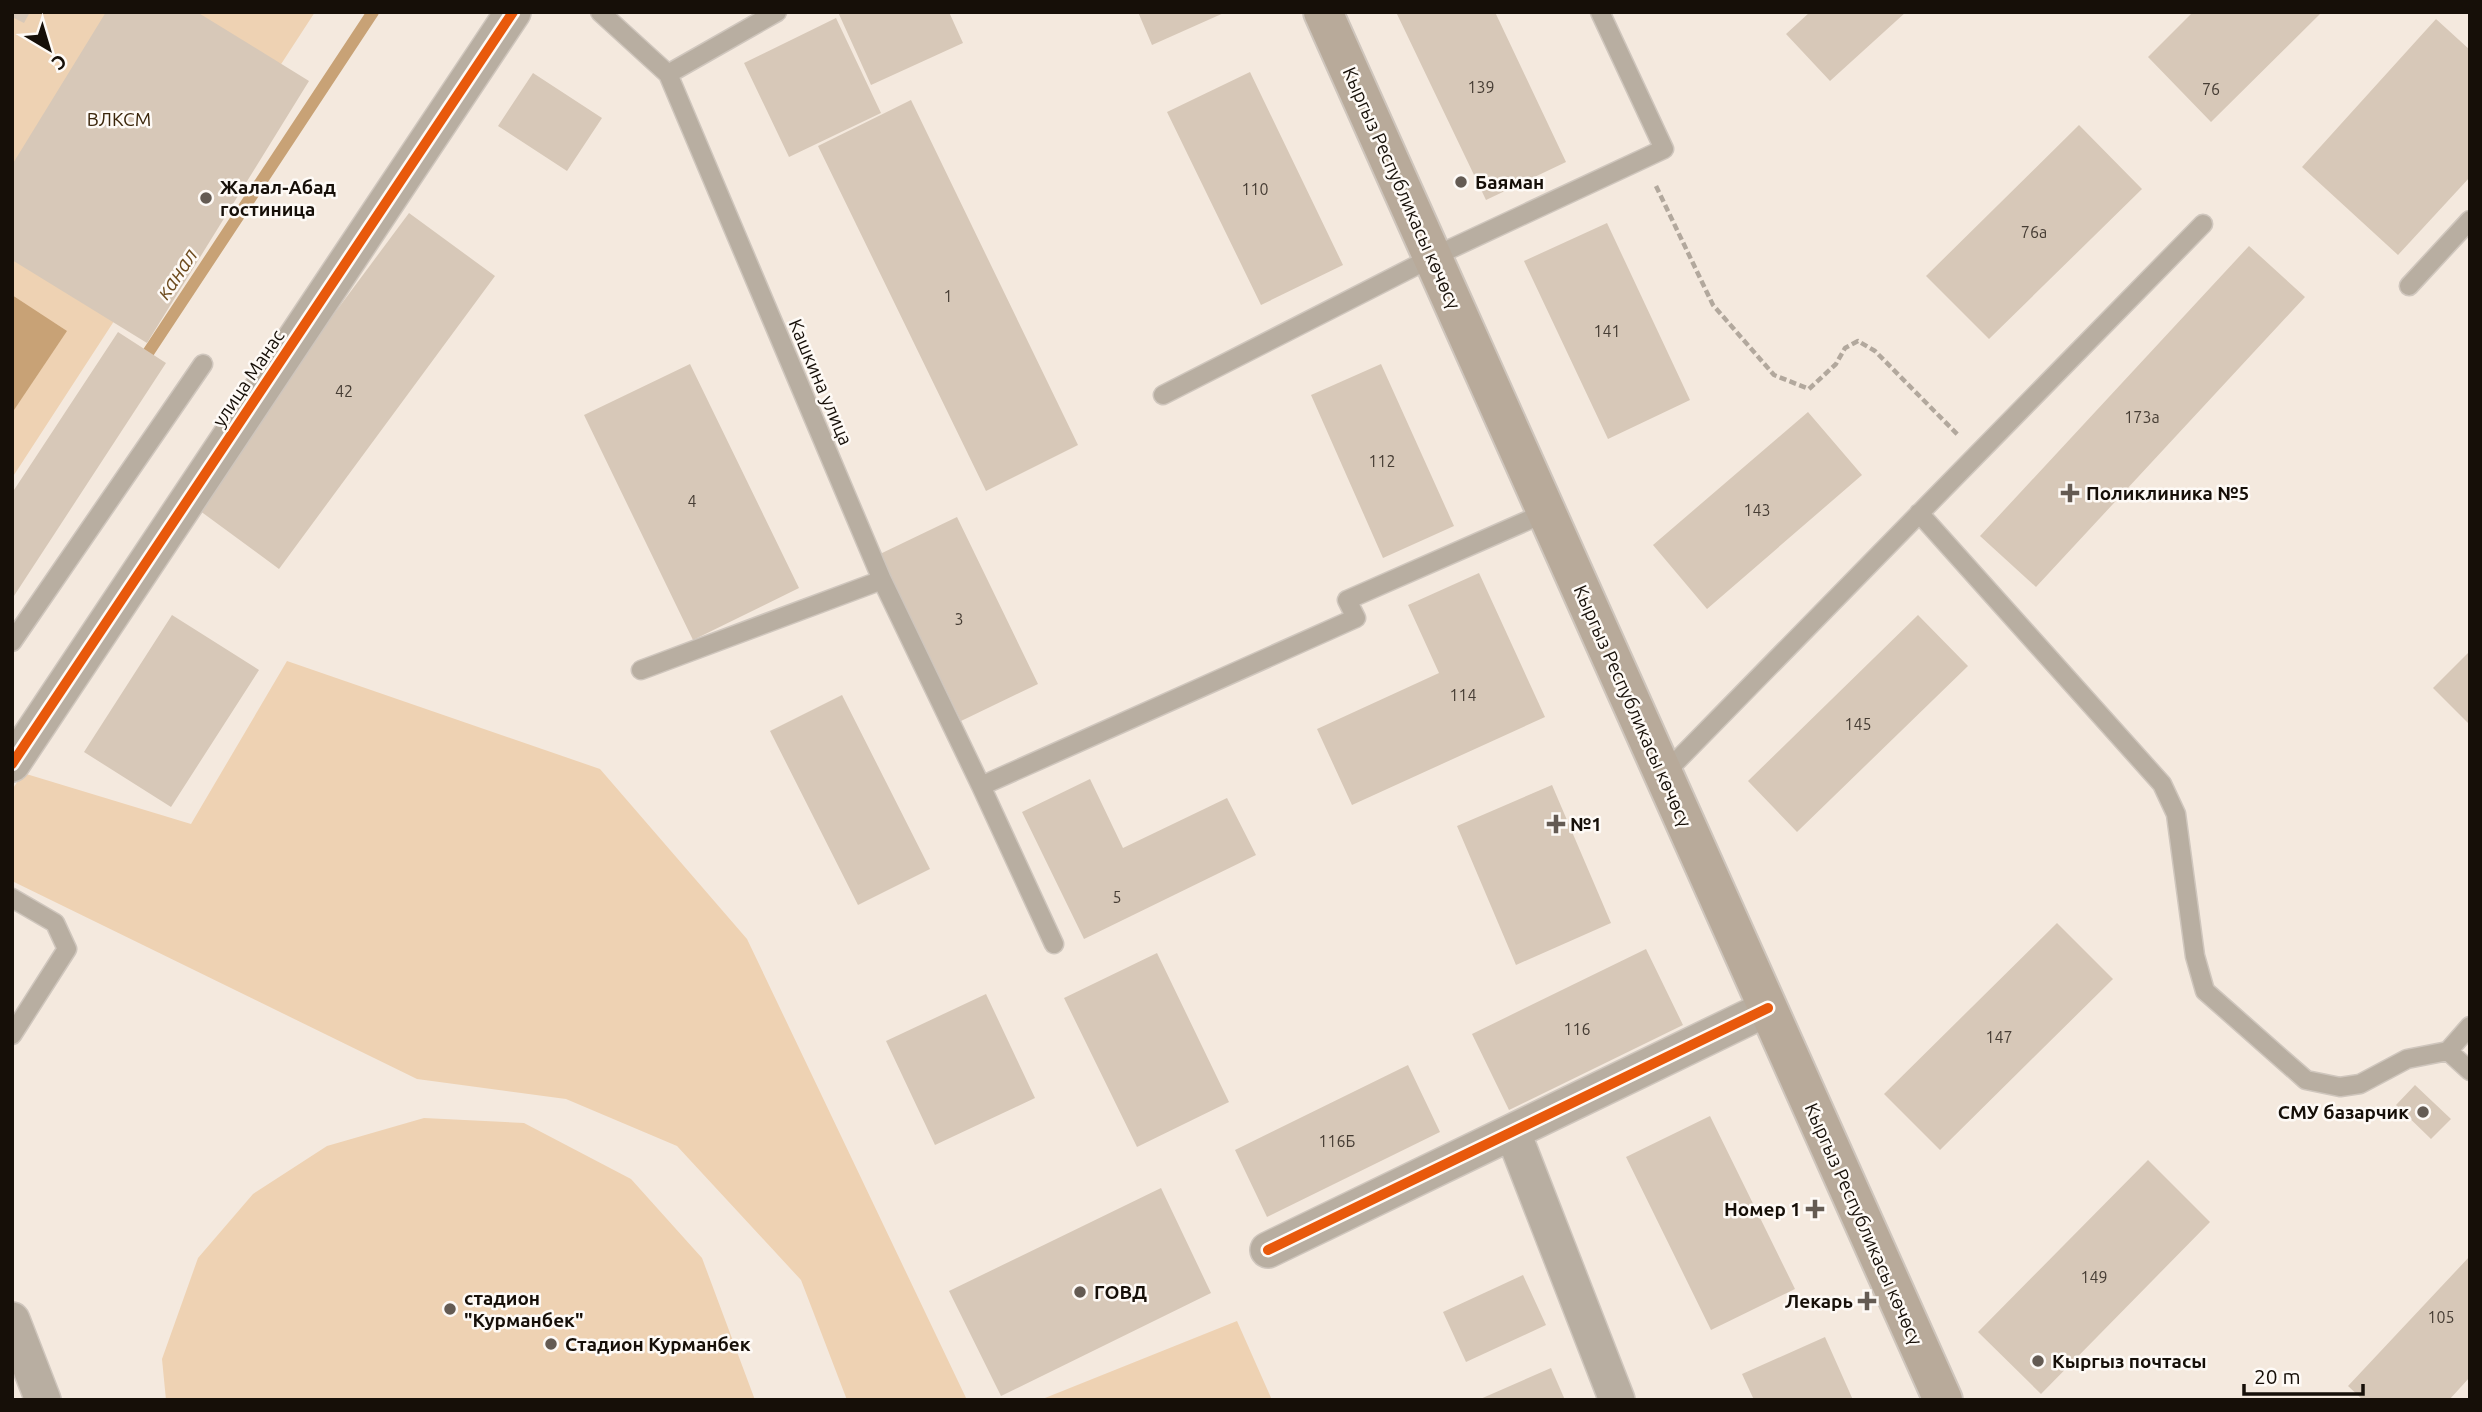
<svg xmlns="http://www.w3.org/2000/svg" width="2482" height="1412" font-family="Ubuntu,sans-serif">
<rect width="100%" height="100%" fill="#f4e9de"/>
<path fill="#eed2b3" d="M 12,12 L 315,12 L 12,478 Z
M 287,661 L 600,769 L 747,939 L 967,1400 L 847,1400 L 801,1280 L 677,1146 L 566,1099 L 417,1079 L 12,881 L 12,790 L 23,773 L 191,824 Z
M 424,1118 L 524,1123 L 631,1179 L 702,1258 L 755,1400 L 166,1400 L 162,1359 L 198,1258 L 253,1194 L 327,1146 Z
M 1237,1321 L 1272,1400 L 1040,1400 Z"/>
<path fill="#c8a276" d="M 12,295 L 67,331 L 12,413 Z"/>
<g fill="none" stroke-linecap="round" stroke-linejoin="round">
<path stroke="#c8a276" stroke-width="12" d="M 140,365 L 373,12"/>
</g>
<path fill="#d7c8b8" d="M 12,12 L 30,12 L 24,23 L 12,17 Z
M 106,12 L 197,12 L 309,81 L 147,343 L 12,260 L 12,165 Z
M 838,12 L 949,12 L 963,43 L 871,85 Z
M 1138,12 L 1226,12 L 1152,45 Z
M 1396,12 L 1495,12 L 1566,162 L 1486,200 Z
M 1810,12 L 1906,12 L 1830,81 L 1786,34 Z
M 2193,12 L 2322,12 L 2211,122 L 2148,57 Z
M 836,18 L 881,113 L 789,157 L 744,63 Z
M 2436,19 L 2470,50 L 2470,177 L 2398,255 L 2302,167 Z
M 1250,72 L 1343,265 L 1261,305 L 1167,112 Z
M 533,73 L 602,118 L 567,171 L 498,126 Z
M 911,100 L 1078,445 L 986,491 L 818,146 Z
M 2079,125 L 2142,189 L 1989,339 L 1926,276 Z
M 409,213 L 495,276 L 279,569 L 192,505 Z
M 1607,223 L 1690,400 L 1608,439 L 1524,261 Z
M 2249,246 L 2305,297 L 2036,587 L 1980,536 Z
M 118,332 L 166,363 L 12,599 L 12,493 Z
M 690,364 L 799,588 L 693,640 L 584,415 Z
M 1381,364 L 1454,526 L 1383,558 L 1311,395 Z
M 1808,412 L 1862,475 L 1707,609 L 1653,545 Z
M 957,517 L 1038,684 L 961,721 L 880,554 Z
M 1479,573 L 1545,717 L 1352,805 L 1317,729 L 1439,673 L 1408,605 Z
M 172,615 L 259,670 L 171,807 L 84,752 Z
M 1918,615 L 1968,666 L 1797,832 L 1748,781 Z
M 2470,651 L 2470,725 L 2433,688 Z
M 842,695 L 930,869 L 858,905 L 770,731 Z
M 1090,779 L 1123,848 L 1227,798 L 1256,855 L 1084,939 L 1022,812 Z
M 1552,785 L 1611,923 L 1516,965 L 1457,826 Z
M 2057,923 L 2113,979 L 1940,1150 L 1884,1094 Z
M 1646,949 L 1683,1025 L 1509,1110 L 1472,1034 Z
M 1157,953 L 1229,1102 L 1137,1147 L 1064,998 Z
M 986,994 L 1035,1098 L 935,1145 L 886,1041 Z
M 1408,1065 L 1440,1132 L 1267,1217 L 1235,1150 Z
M 2415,1085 L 2451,1119 L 2431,1139 L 2396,1105 Z
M 1710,1116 L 1795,1289 L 1711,1330 L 1626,1157 Z
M 2148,1160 L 2210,1222 L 2041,1394 L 1978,1332 Z
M 1161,1188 L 1211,1293 L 1001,1396 L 949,1291 Z
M 2470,1256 L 2470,1377 L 2449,1400 L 2363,1400 L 2348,1386 Z
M 1523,1275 L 1546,1325 L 1466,1362 L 1443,1312 Z
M 1825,1337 L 1853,1400 L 1754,1400 L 1742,1374 Z
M 1551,1368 L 1565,1400 L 1478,1400 Z"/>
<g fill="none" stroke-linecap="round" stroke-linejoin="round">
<defs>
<path id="lane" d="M 600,12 L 668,74 L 882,580 L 981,786 L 1054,944
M 668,74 L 777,12
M 2409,286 L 2470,220
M 1163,395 L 1433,257 L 1664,149 L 1600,12
M 1919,513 L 2162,784 L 2176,814 L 2195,956 L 2205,991 L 2306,1080 L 2340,1087 L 2360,1084 L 2407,1059 L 2448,1051 L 2470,1026
M 12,642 L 203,364
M 641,670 L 882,580
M 1663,775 L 2203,224
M 981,786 L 1356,618 L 1347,600 L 1547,512
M 12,898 L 55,923 L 67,949 L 12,1035
M 2448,1051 L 2470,1071"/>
<path id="street" d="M 12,764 L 513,12
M 1513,1133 L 1617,1400
M 1268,1250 L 1768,1008
M 12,1320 L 43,1400"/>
<path id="secondary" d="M 1323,12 L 1943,1400"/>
</defs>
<use href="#lane" stroke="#cfc6bd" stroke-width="21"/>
<use href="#street" stroke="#cfc6bd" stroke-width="38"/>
<use href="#secondary" stroke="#cfc6bd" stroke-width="42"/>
<path stroke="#b2a89d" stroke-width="4.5" stroke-dasharray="7 3.5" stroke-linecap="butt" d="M 1656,186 L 1713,305 L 1774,375 L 1809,389 L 1836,364 L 1845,348 L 1858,341 L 1875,351 L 1958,435"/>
<use href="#lane" stroke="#b8aea1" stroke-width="18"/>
<use href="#street" stroke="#b8aea1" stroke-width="35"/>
<use href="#secondary" stroke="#b8aa9a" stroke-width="38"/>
<defs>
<path id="cycleway" d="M 12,764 L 513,12
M 1268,1250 L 1768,1008"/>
</defs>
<use href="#cycleway" stroke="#fefaf6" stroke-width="15"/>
<use href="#cycleway" stroke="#e8590c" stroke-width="10"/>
</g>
<g fill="#645b53" stroke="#fefaf6" stroke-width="2.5">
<circle cx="1461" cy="182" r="7"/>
<circle cx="206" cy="198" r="7"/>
<path d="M2066.5 482.5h7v7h7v7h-7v7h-7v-7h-7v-7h7z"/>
<path d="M1552.5 813.5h7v7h7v7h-7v7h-7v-7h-7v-7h7z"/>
<circle cx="2423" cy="1112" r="7"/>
<path d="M1811.5 1198.5h7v7h7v7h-7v7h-7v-7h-7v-7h7z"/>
<circle cx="1080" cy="1292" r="7"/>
<path d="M1863.5 1290.5h7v7h7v7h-7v7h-7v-7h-7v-7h7z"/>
<circle cx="450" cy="1309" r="7"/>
<circle cx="551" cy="1344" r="7"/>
<circle cx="2038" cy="1361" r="7"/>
</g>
<g text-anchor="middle" stroke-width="5" stroke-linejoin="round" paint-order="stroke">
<g font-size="16" fill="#463d34">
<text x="1481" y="93">139</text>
<text x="2211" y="95">76</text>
<text x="1255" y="195">110</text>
<text x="2034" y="238">76а</text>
<text x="948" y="302">1</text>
<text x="1607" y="337">141</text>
<text x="344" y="397">42</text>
<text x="2142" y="423">173а</text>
<text x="1382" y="467">112</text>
<text x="692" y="507">4</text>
<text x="1757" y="516">143</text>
<text x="959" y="625">3</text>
<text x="1463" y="701">114</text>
<text x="1858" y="730">145</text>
<text x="1117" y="903">5</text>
<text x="1577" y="1035">116</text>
<text x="1999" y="1043">147</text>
<text x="1337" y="1147">116Б</text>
<text x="2094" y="1283">149</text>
<text x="2441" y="1323">105</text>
</g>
<g font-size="19" fill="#3b260b" stroke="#fefaf6">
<text x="119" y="126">ВЛКСМ</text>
</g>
<g font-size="19" font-weight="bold" fill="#160f08" stroke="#fefaf6" text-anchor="start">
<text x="1475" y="189">Баяман</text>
<text x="220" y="194">Жалал-Абад<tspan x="220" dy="22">гостиница</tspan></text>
<text x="2086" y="500">Поликлиника №5</text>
<text x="1570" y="831">№1</text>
<text x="2409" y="1119" text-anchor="end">СМУ базарчик</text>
<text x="1801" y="1216" text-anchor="end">Номер 1</text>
<text x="1094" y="1299">ГОВД</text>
<text x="464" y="1305">стадион<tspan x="464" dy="22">"Курманбек"</tspan></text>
<text x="1853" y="1308" text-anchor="end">Лекарь</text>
<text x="565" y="1351">Стадион Курманбек</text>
<text x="2052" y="1368">Кыргыз почтасы</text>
</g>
<g font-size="19" fill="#160f08" stroke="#fefaf6">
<text transform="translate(1402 188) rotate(66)" y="7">Кыргыз Республикасы көчөсү</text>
<text transform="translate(248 378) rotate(-56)" y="7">улица Манас</text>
<text transform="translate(821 382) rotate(67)" y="7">Кашкина улица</text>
<text transform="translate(1633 706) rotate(66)" y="7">Кыргыз Республикасы көчөсү</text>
<text transform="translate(1864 1224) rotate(66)" y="7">Кыргыз Республикасы көчөсү</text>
</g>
<g font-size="21" font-style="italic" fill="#6e4c1f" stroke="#fefaf6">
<text transform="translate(177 274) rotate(-56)" y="7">канал</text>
</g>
</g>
<rect width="2482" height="1412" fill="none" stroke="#160f08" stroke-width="28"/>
<g transform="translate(49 49) rotate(142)" stroke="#fefaf6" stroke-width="5" paint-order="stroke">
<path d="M0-5L12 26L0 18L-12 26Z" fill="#160f08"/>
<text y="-10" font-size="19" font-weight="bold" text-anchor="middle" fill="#160f08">С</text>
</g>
<path d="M2244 1384v10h119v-10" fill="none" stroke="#160f08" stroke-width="3.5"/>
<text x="2254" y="1384" font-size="21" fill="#160f08" stroke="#fefaf6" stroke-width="5" paint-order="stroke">20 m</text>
</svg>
